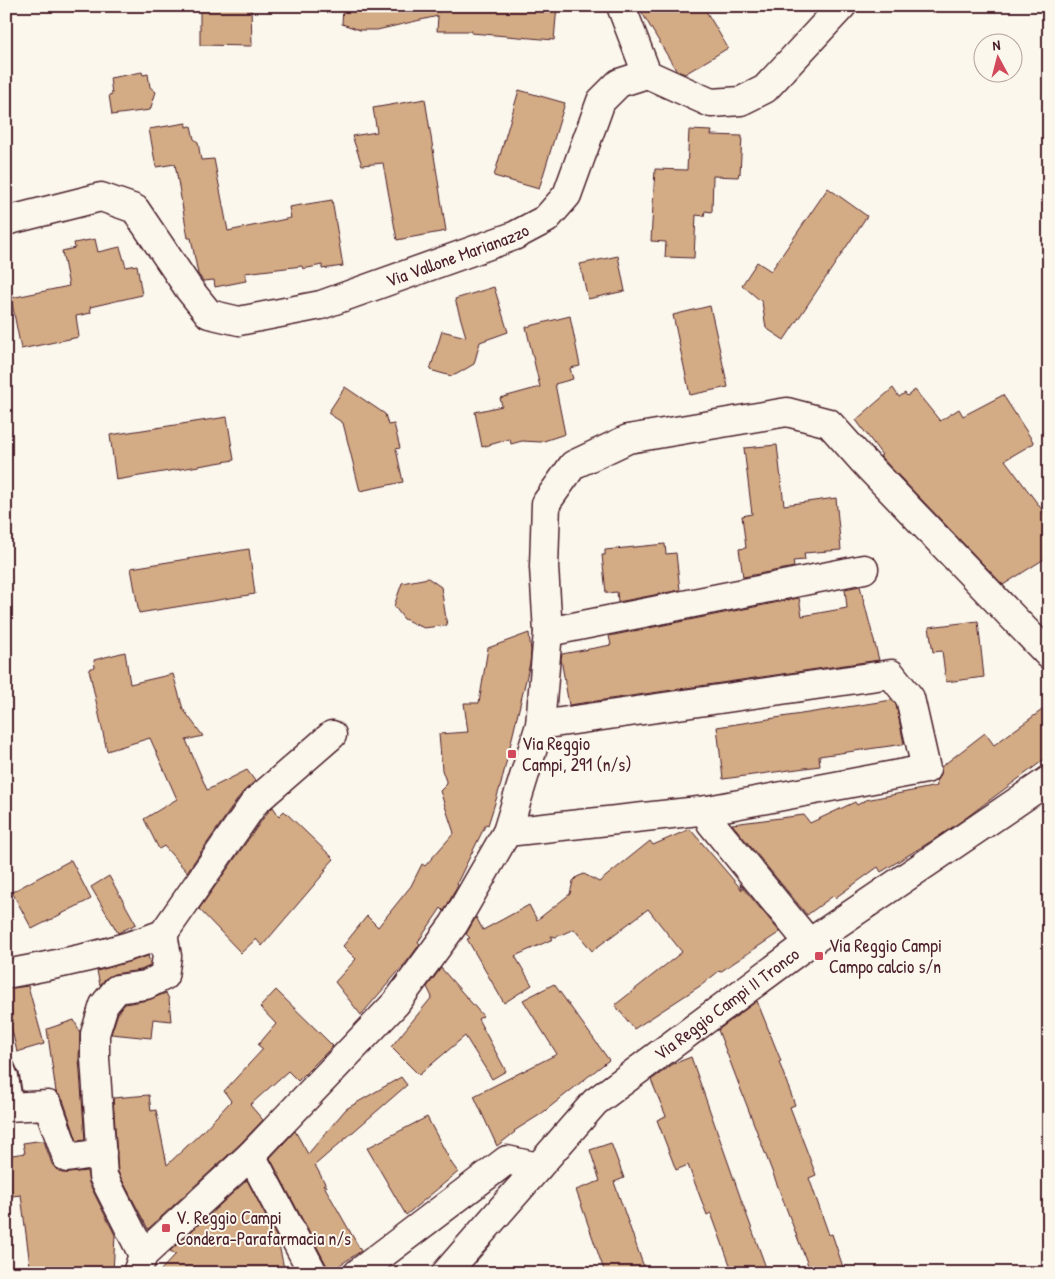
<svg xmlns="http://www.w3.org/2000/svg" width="1055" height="1279" font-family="'Patrick Hand',sans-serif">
<rect width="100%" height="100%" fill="#fbf7ec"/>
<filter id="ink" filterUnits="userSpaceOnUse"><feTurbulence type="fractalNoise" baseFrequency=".02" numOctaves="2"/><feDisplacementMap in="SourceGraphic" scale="10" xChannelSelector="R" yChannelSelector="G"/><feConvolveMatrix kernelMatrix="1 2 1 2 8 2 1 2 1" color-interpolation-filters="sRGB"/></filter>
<g filter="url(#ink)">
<path fill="#d3ab85" stroke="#4a1f2b" d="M 200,6 L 251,6 L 252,46 L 200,45 Z
M 343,6 L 557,6 L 554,40 L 471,33 L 472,31 L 437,31 L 438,16 L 377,30 L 360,30 L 342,24 Z
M 638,6 L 703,6 L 728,48 L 685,74 L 676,70 Z
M 142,72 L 143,75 L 148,74 L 150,87 L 156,92 L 150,110 L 112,115 L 109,95 L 112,94 L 110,78 Z
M 519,90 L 565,103 L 539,189 L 494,176 Z
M 425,99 L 446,231 L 397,240 L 383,163 L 362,165 L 352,136 L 377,132 L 373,108 Z
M 186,123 L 186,127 L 191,126 L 194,139 L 198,142 L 201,160 L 214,159 L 228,231 L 291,218 L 289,207 L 332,200 L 343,266 L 322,269 L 322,265 L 303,269 L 302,266 L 245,273 L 246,281 L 215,287 L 214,280 L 203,281 L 198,274 L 191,238 L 188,238 L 175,164 L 156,167 L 149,129 Z
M 689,130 L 712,131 L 711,135 L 742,136 L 740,174 L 739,173 L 738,177 L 713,176 L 712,212 L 705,211 L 704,216 L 696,215 L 694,258 L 665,257 L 666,242 L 651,241 L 655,169 L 687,170 Z
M 828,188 L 867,216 L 784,340 L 766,328 L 762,302 L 742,285 L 757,262 L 771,271 Z
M 95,239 L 98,252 L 120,247 L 126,267 L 137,265 L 142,295 L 90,307 L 91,313 L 76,316 L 79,337 L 21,349 L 11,298 L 69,286 L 62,251 L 75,248 L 74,243 Z
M 618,256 L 625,291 L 588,299 L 580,264 Z
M 494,287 L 508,332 L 480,342 L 474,364 L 457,374 L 451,376 L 430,370 L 442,331 L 466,337 L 455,299 Z
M 710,306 L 728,387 L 690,395 L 673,315 Z
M 570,316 L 580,366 L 570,368 L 573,379 L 555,384 L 565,434 L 541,442 L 522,441 L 511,444 L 510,439 L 482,447 L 475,412 L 502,406 L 500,398 L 540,387 L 526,327 Z
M 345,387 L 385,414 L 388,425 L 394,424 L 400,448 L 396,449 L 403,482 L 360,491 L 343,423 L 328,413 Z
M 893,388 L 899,397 L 905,393 L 907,396 L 915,390 L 940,421 L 959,409 L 963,416 L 1003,395 L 1034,443 L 1005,460 L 1049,519 L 1049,556 L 1003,585 L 880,456 L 882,455 L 856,420 Z
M 227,417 L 234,460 L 116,480 L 110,435 Z
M 777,445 L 784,505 L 836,498 L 841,550 L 804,553 L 805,560 L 793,561 L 794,567 L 743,577 L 739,549 L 746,548 L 742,516 L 752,514 L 744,448 Z
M 665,544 L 666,554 L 676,553 L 680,590 L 618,602 L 617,592 L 606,593 L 602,555 L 605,555 L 605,550 Z
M 249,549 L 255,594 L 139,613 L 131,568 Z
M 428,578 L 441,587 L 447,625 L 424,628 L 404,619 L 394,606 L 402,583 Z
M 860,586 L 879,660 L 569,705 L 561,659 L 562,654 L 611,645 L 609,636 L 799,598 L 802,616 L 847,608 L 845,589 Z
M 978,621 L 984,677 L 946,682 L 942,651 L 933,652 L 929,627 Z
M 529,633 L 531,651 L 530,663 L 501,784 L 488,825 L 486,824 L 457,883 L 458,885 L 444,911 L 441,908 L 418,942 L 420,944 L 409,959 L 361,1015 L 335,982 L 356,959 L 343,946 L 367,916 L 378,927 L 411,886 L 422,864 L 425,866 L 454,833 L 440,791 L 447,784 L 442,770 L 439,734 L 468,732 L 464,703 L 479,703 L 488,648 Z
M 125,652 L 130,684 L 173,674 L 183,709 L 203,736 L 186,740 L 207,790 L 247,770 L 255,781 L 242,793 L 187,872 L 164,846 L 159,849 L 144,819 L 177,799 L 150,738 L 107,751 L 89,669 L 95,667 L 94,660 Z
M 892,700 L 896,705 L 904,744 L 819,756 L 820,766 L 723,779 L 717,727 Z
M 1049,705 L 1049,756 L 963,820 L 938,837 L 881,872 L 878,867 L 835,898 L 833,896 L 807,915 L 732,824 L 804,815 L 810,823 L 855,802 L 857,805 L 866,800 L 937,786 L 936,781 L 941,774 L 941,767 L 985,733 L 994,745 Z
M 273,807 L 279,816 L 284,811 L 334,859 L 324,870 L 326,871 L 262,946 L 256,939 L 241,953 L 199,909 L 267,813 Z
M 690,829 L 742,890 L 740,884 L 780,932 L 720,972 L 719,971 L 703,984 L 634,1029 L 615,1005 L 682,952 L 648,909 L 592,951 L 574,929 L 556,937 L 551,936 L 553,939 L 515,956 L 532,985 L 504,1003 L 467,939 L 470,938 L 466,934 L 476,917 L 483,930 L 529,905 L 537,920 L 570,894 L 573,881 L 577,877 L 584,874 L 599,882 L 650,841 L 653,845 Z
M 71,860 L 91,899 L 32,929 L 12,892 Z
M 109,876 L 136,924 L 118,933 L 91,887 Z
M 148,956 L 150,962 L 150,966 L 141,970 L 114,974 L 105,979 L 100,985 L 97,971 Z
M 441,968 L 483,1016 L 478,1019 L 506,1071 L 492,1079 L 465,1036 L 419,1075 L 391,1047 L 432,997 L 427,987 Z
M 554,984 L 609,1060 L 541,1114 L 514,1131 L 515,1132 L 497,1146 L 474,1096 L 557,1054 L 523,1000 Z
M 28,986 L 44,1044 L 17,1052 L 6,1004 L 6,989 Z
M 276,990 L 333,1046 L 298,1081 L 288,1071 L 250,1105 L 263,1120 L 240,1144 L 148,1229 L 118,1172 L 113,1098 L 149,1095 L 151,1111 L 156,1110 L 167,1165 L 203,1131 L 231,1101 L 224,1091 L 263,1049 L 258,1045 L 276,1024 L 260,1007 Z
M 166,993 L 169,999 L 171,1021 L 153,1019 L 151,1038 L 111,1034 L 118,1013 L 125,1004 L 148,1000 Z
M 757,1001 L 781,1061 L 779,1062 L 795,1105 L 790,1107 L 816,1175 L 809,1178 L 829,1235 L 832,1234 L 845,1273 L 811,1273 L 718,1030 Z
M 74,1020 L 80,1032 L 79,1059 L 85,1140 L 77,1141 L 63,1100 L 56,1092 L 47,1029 Z
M 691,1057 L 742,1202 L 768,1273 L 733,1273 L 711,1213 L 707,1215 L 688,1165 L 676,1170 L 657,1120 L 666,1116 L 651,1080 L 673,1064 Z
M 401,1077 L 407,1085 L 315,1165 L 327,1187 L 323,1184 L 361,1251 L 328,1273 L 327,1266 L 270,1158 L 295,1131 L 308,1154 L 346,1109 Z
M 427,1117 L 452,1164 L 458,1172 L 406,1215 L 367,1148 Z
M 37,1141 L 44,1141 L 52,1164 L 56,1169 L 62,1173 L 69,1173 L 87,1171 L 89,1183 L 115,1235 L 113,1273 L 31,1273 L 21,1195 L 12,1196 L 9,1176 L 6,1176 L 6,1156 L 25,1153 L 23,1143 Z
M 611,1143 L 624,1178 L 614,1182 L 646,1273 L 605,1273 L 576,1190 L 600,1181 L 590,1150 Z
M 247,1180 L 278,1240 L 285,1273 L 158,1273 L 176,1254 L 170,1251 Z"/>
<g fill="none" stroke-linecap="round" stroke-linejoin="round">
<defs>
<path id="lane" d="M 6,1065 L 11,1076 L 16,1107"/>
<g id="street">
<path d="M 621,6 L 647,74"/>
<path id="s1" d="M 6,221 L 101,197 L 135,209 L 189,289 L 209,314 L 239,321 L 321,305 L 514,236 L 546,219 L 567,195 L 601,101 L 619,83 L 647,74 L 711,103 L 741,101 L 765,89 L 842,6"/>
<path d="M 548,632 L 864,569"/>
<path d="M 708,810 L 711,823 L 809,943"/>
<path d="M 507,832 L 708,810 L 926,769 L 910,698 L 891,674 L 540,725"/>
<path d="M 6,974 C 59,964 113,954 163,934 L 255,802 L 332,735"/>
<path d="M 6,1107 L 48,1105 L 67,1158 L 102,1153"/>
<path d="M 251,1155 L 313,1273"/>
<path d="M 143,1255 L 103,1176 L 95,1058 L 95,1034 L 104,1005 L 117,989 L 146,985 L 164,976 L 167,956 L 163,934"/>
<path d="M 137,1273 L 143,1255 L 251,1155 L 396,1003 L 454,924 L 507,832 L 540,725 L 548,632 L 544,567 L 546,503 L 573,465 L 628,439 L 787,412 L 829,423 L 863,461 L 1049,655"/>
<path d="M 358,1273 L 507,1160 L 538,1167"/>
</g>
<g id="secondary">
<path id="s2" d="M 446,1273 L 595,1102 L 809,943 L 1049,780"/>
</g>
</defs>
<use href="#lane" stroke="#4a1f2b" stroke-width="18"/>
<use href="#street" stroke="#4a1f2b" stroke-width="31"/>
<use href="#secondary" stroke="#4a1f2b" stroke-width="31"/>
<use href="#lane" stroke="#fbf7ec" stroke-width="14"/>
<use href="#street" stroke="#fbf7ec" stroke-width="28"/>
<use href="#secondary" stroke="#fbf7ec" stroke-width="28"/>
</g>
</g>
<g fill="#d1495b" stroke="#fbf7ec" stroke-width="2">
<rect x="507" y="749" width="10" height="10" rx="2.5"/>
<rect x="814" y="951" width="10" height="10" rx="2.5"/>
<rect x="161" y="1223" width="10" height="10" rx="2.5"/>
</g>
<g text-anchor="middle" stroke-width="4" stroke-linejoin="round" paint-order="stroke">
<g font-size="18" fill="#4a1f2b" stroke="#fbf7ec">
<text dy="6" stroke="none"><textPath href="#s1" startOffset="522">Via Vallone Marianazzo</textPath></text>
<text dy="6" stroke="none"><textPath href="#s2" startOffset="391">Via Reggio Campi II Tronco</textPath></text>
</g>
<g font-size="18" fill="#4a1f2b" stroke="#fbf7ec" text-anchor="start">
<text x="522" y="750">Via Reggio<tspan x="522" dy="21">Campi, 291 (n/s)</tspan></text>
<text x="829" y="952">Via Reggio Campi<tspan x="829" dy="21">Campo calcio s/n</tspan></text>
<text x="176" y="1224">V. Reggio Campi<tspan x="176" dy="21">Condera-Parafarmacia n/s</tspan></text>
</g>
</g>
<rect width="1055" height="1279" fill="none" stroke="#fbf7ec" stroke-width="25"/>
<rect x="12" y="12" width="1030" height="1254" fill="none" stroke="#4a1f2b" stroke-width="2" filter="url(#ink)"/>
<g transform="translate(998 58) rotate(353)"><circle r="24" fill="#fbf7ec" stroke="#b4a19f"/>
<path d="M0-4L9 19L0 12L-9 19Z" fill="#d1495b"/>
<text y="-8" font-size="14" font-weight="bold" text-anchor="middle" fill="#4a1f2b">N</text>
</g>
</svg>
